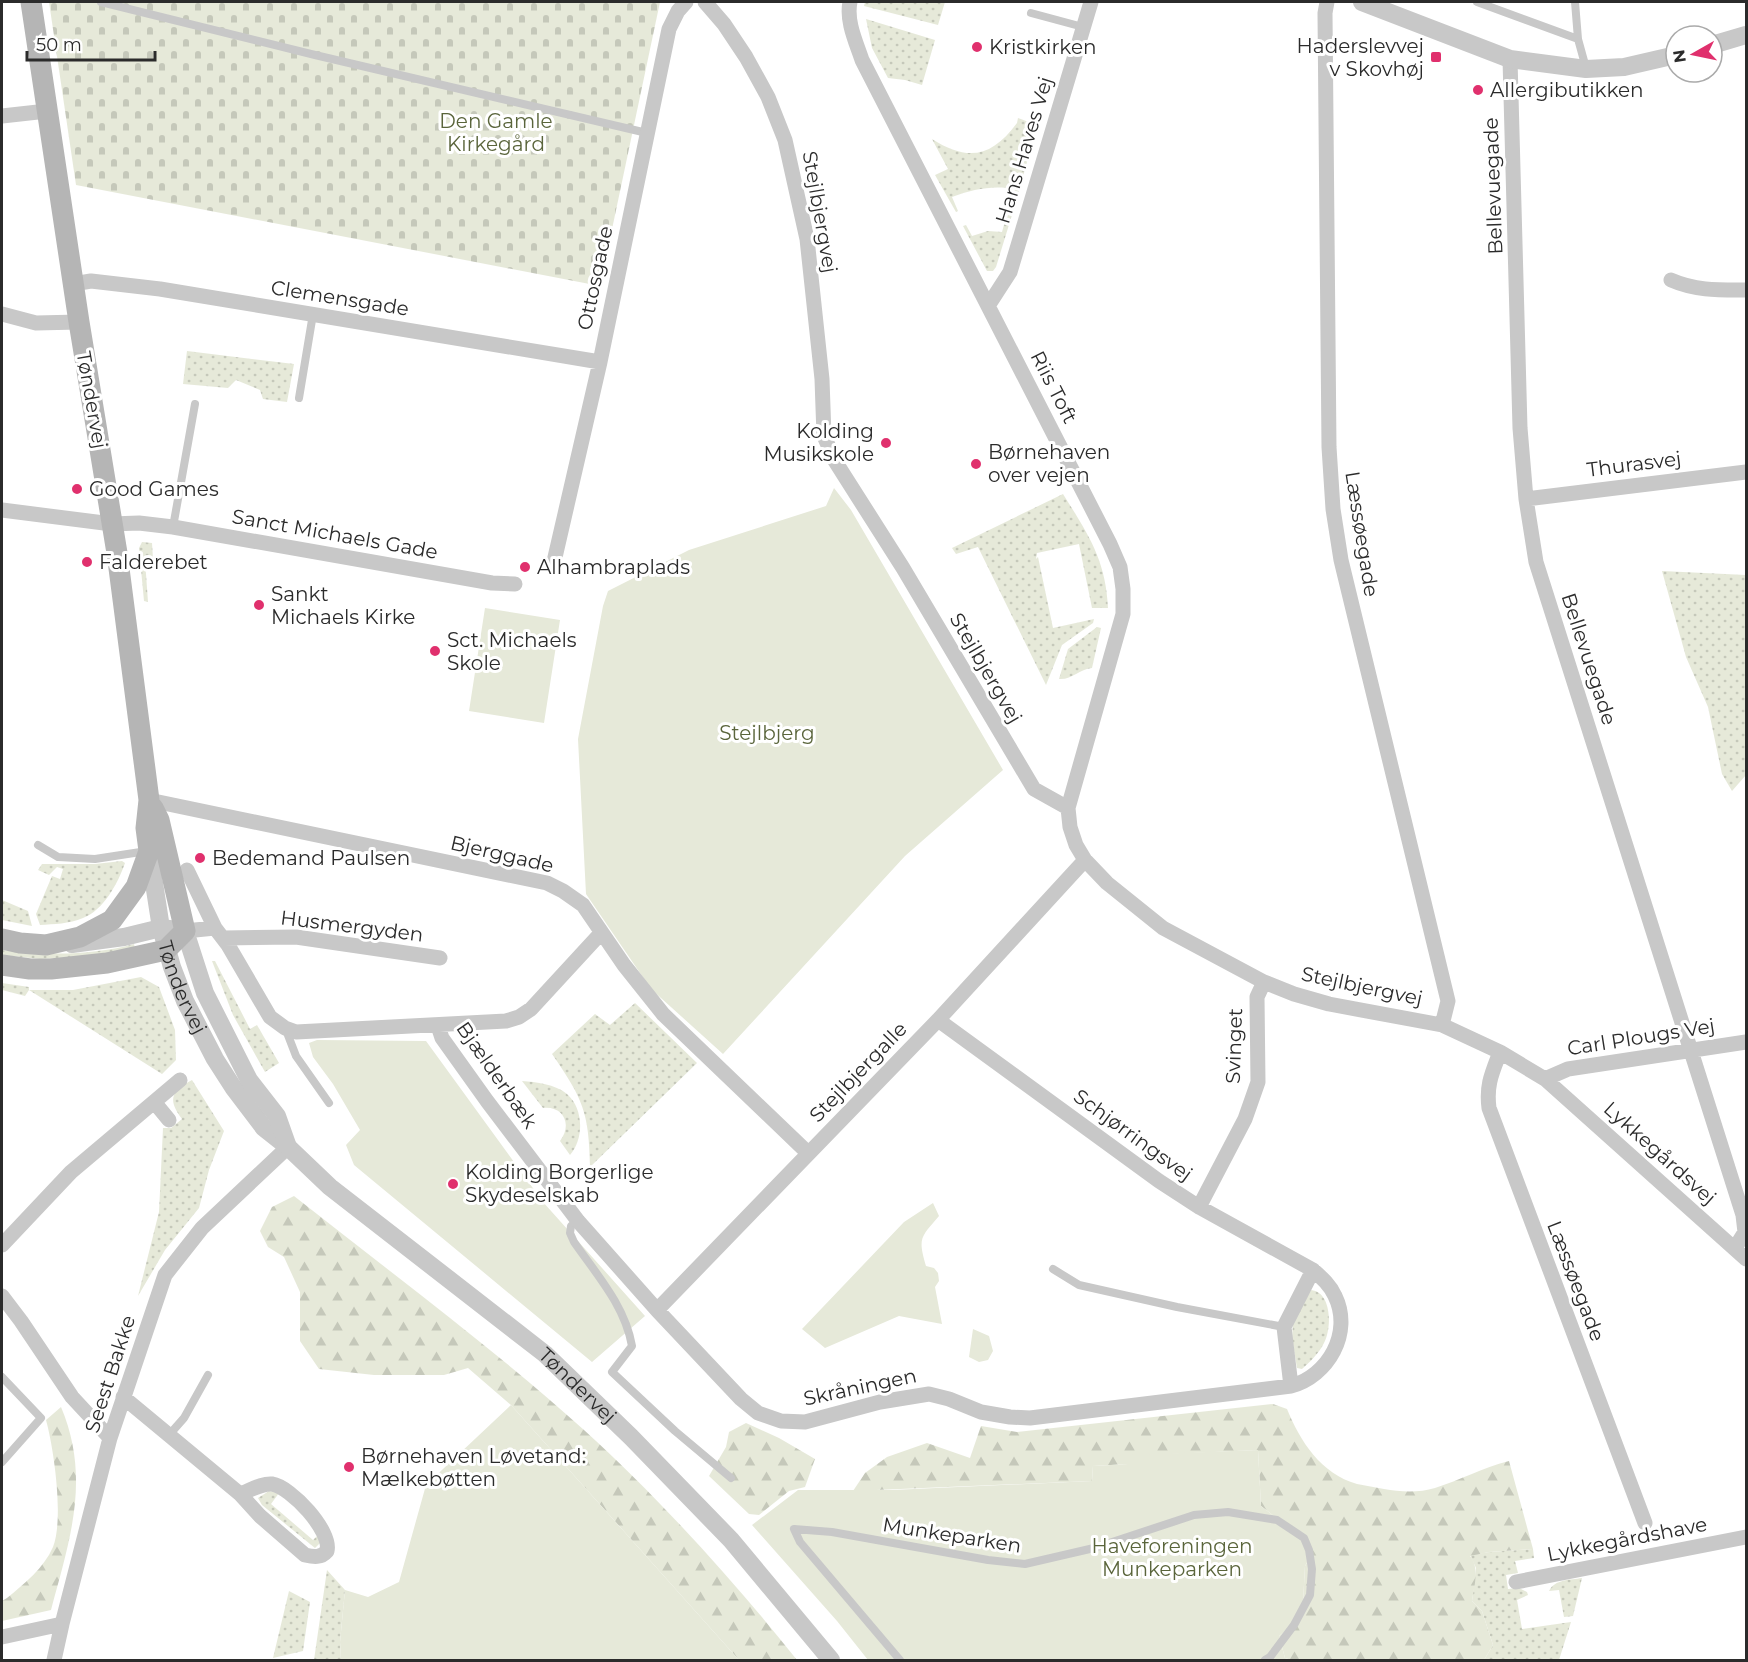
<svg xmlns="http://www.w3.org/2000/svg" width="1748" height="1662" font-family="Montserrat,sans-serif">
<defs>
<pattern id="grass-dots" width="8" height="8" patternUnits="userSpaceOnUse" patternTransform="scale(1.5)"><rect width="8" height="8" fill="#e6e9d9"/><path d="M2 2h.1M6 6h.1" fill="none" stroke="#c5c8ba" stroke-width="1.8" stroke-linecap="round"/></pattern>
<pattern id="forest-firs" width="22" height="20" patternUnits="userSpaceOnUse" patternTransform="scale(1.5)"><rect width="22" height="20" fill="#e6e9d9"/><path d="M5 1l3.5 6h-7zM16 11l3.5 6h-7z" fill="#c5c8ba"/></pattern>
<pattern id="cemetery-stones" width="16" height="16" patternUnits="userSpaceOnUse" patternTransform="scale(1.5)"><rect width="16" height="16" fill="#e6e9d9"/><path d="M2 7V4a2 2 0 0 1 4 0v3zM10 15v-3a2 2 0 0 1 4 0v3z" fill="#c5c8ba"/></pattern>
</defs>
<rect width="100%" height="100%" fill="#fff"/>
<path fill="url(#grass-dots)" d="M 865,2 L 945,2 L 938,25 L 864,6 Z
M 866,19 L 935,40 L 922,85 L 905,80 L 888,78 L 872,48 Z
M 1018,118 L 1037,125 L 1014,210 L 1009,209 L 1015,189 C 993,185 973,189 952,197 L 958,211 L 956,212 L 935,175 L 948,169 L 932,139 C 968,162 992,157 1017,123 Z
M 1007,214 L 1012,215 L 996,267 L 993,271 L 987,271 L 963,226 L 966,225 L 972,236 L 988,231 L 1002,232 Z
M 187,351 L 294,364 L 287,402 L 263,399 L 260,390 L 236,380 L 228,388 L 183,384 Z
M 1063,494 C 1088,534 1106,560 1108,608 L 1092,608 L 1079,544 L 1037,553 L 1036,559 L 1038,557 L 1053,628 L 1094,619 L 1093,623 L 1062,645 L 1046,685 L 978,547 L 956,554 L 952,548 Z
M 142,542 L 152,543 L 153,559 L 145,560 L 148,602 L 144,601 L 139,548 Z
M 1662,571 L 1746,575 L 1746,775 L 1732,791 L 1722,774 L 1708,707 L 1686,657 Z
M 1097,627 L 1101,628 L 1092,668 C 1079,669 1072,680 1059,679 L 1068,649 Z
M 122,861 L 125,863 C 118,883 104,910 83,918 C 69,924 54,924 40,925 L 36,914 L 52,876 L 60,879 L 63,869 L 57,867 L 49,875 L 38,870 L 42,864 L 95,864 Z
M 2,900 L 28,911 L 32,926 L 2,920 Z
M 134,944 L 135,948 L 90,957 L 40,959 L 2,955 L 2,950 C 47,955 90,956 134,944 Z
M 212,961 L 215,961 L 250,1029 L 257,1025 L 279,1063 L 265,1072 L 233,1015 Z
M 141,977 L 159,987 L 175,1030 L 176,1060 L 162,1074 L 29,990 L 25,996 L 2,990 L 2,983 L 29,987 L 29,990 L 73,990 Z
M 635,1003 L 697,1063 L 590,1167 C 589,1112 583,1099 552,1054 L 595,1014 L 610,1025 Z
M 192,1080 L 224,1131 L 209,1170 L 199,1208 L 165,1250 L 138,1296 L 159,1212 L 163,1128 L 171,1128 L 182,1119 C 168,1100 170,1092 192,1080 Z
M 522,1081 C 536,1082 555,1084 567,1094 C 584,1109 584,1139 570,1155 L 560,1141 C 572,1126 565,1106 543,1108 Z
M 1311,1290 C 1332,1292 1332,1328 1324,1343 C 1319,1353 1311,1361 1302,1369 L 1297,1368 L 1292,1338 L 1293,1323 Z
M 269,1491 L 279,1493 L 271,1504 L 313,1540 L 322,1531 L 324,1539 L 315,1548 L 262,1505 L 258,1498 Z
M 1533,1549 L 1534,1558 L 1515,1561 L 1518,1573 L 1506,1575 L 1508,1589 L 1519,1588 L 1527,1592 L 1528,1595 L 1517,1600 L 1522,1629 L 1571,1622 L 1559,1660 L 1484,1660 L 1493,1645 L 1482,1611 L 1472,1601 L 1476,1568 L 1470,1555 L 1489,1552 Z
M 327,1570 L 345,1590 L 340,1642 L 341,1660 L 314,1660 Z
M 1582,1578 L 1573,1616 L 1564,1617 L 1559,1590 L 1549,1591 C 1555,1579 1570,1580 1582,1578 Z
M 289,1591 L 310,1602 L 303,1651 L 273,1658 Z"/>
<path fill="url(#forest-firs)" d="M 294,1196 C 391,1273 492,1347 584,1430 C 659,1498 734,1581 797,1660 L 739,1660 L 511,1405 L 468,1368 L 444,1375 L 374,1375 L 319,1369 L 300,1341 L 300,1292 L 284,1257 L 268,1247 L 260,1231 L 272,1207 Z
M 1273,1404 L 1287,1409 C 1300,1441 1321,1474 1357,1484 C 1366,1486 1375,1487 1384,1489 C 1400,1492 1419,1493 1435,1488 C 1460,1480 1482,1468 1509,1461 L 1533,1549 L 1489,1552 L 1470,1556 C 1480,1567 1474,1587 1472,1601 L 1482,1611 L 1493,1645 L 1484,1660 L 1292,1660 L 1285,1658 L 1279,1636 L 1299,1620 L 1303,1603 L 1305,1566 L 1312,1554 L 1313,1542 L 1292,1530 L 1261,1506 L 1258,1450 L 1128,1456 L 1129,1464 L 1093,1466 L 1092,1481 L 853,1491 L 865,1473 L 887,1457 L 927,1443 L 970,1458 L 981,1426 L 1017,1432 Z
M 61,1407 C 91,1478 70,1539 51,1610 L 2,1621 L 2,1601 L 7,1598 C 24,1584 44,1568 53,1547 C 64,1519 54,1449 46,1420 Z
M 746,1423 L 779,1438 L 815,1459 L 805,1487 L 789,1491 L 759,1515 L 749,1514 L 709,1476 L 726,1447 L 729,1432 Z"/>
<path fill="url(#cemetery-stones)" d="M 49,2 L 660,2 L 600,286 L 76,185 Z"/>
<path fill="#e6e9d9" d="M 834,488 L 851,510 L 1003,770 L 905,856 L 723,1054 L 651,989 L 586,894 L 578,739 L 603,606 L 608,591 L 689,550 L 826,506 Z
M 485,608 L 560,620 L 544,723 L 469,711 Z
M 317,1040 L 426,1041 L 543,1202 L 645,1316 L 592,1362 L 354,1165 L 346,1145 L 360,1130 L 333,1084 L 313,1057 L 309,1043 Z
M 933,1203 L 939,1216 C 920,1238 918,1238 926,1266 L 934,1268 L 938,1273 L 939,1281 L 935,1287 L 942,1324 L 899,1316 L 825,1348 L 802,1329 L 904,1222 Z
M 973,1329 L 989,1336 L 993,1351 L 988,1360 L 979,1362 L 969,1357 Z
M 511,1405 L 739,1660 L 341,1660 L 340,1642 L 345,1590 L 368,1597 L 399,1582 L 426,1485 Z
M 1258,1450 L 1261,1506 L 1292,1530 L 1316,1543 L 1312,1554 L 1305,1566 L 1303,1603 L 1299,1620 L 1279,1636 L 1285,1658 L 1292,1660 L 868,1660 L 837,1621 L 752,1525 L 798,1490 L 892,1490 L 1092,1481 L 1093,1466 L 1128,1464 L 1128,1455 Z"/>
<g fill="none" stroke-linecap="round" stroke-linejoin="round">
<path stroke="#c8c8c8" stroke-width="8" d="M 101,2 L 315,55 L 647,133
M 1477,2 L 1578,39 L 1586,68
M 1575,2 L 1578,39
M 1031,13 L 1083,27
M 299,398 L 313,314
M 173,527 L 195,404
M 38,845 L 58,857 L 95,859 L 147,851
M 286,1030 L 296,1056 L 329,1103
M 578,1221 L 571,1226 L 570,1233 L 574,1242 C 597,1275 625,1306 632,1346 L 612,1372 L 675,1431 L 731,1478
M 1053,1269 L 1079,1285 L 1177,1307 L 1284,1327
M 2,1377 L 41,1418 L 2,1462
M 169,1435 L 184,1418 L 208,1375
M 900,1660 L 800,1542 L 794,1529 L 832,1532 L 988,1560 L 1025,1564 L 1094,1548 L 1194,1515 L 1228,1512 L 1277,1520 L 1304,1538 L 1309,1550 L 1312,1569 L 1310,1595 L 1294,1625 L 1270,1657 L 1265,1660"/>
<path stroke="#c8c8c8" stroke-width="15" d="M 705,2 L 724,24 L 746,57 L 768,97 L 785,140 L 807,239 L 822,379 L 824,436 L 835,461 L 903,568 L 1034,789 L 1068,808
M 850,2 C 846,21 856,42 862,60 L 1110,544 L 1120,567 L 1123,589 L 1123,614 L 1068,808 L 1070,827 L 1076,845 L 1085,860 L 1107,883 L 1163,928 L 1264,982 L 1294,994 L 1329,1004 L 1442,1025 L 1500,1052 L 1545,1079 L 1746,1259
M 1327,2 L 1325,13 L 1329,447 L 1333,509 L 1341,560 L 1448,1001 L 1442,1025
M 1510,59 L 1520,428 L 1526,499 L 1536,562 L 1743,1215 L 1745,1232 L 1735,1248
M 2,116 L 47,111
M 1671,280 C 1696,291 1720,290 1746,290
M 73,284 L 91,281 L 160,289 L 600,362
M 988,306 L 1010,272 L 1091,2
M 2,314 L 36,323 L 79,322
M 1526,499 L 1746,472
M 2,510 L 112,524 L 139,523 L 173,527 L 492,583 L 515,584
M 553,566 L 600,362 L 669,29 L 678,11 L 686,2
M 149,800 L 547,883 L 563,891 L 583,905 L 624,965 L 663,1014 L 808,1153
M 187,870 L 215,928
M 185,931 L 215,928 L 228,945 L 270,1017 L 285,1028 L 296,1032 L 506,1021 L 519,1017 L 531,1009 L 601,933
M 224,938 L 296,937 L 440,958
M 938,1020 L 1159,1181 L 1199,1207 L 1313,1270 C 1322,1278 1330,1285 1335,1296 C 1353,1333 1328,1376 1291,1386 L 1284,1327 L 1313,1270
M 438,1026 L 442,1038 L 487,1101 L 578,1221 L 657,1310 L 741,1399 L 758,1413 L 781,1421 L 805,1422 L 880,1402 L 929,1394 L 949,1399 L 981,1412 L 1010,1417 L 1030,1418 L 1291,1386
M 1500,1052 C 1492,1073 1486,1085 1489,1108 L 1645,1523
M 1545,1079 L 1568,1069 L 1746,1042
M 155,1103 L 169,1120
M 1199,1207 L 1245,1119 L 1258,1082 L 1257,997 L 1264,982
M 2,1245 L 71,1172 L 180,1080
M 2,1296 L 21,1321 L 72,1397 L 110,1438
M 657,1310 L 938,1020 L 1085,860
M 123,1397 L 240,1494 L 260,1516 L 305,1555 C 314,1557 321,1558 327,1551 C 332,1531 291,1487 272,1484 C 262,1483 249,1491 240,1494
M 1516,1582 L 1746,1537
M 2,1637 L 62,1624
M 54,1660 L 62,1624 L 110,1438 L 165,1275 L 202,1228 L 288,1147"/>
<g stroke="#c8c8c8" stroke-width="18">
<path d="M 1362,2 L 1510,59 L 1586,69 L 1624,67 L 1676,55"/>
<path d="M 1712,45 L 1746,35"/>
<path id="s1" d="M 149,851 L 161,928 L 172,967 L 185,1001 L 215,1059 L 233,1087 L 264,1128 L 288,1147 L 330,1187 L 545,1354 L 631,1437 L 731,1540 L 831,1660"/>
<path d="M 72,944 L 124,937 L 161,928 L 185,931 L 205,993 L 249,1080 L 277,1116 L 288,1147"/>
</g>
<path stroke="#b5b5b5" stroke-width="21" d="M 2,939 L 20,943 L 46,945 L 80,937 L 112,920 L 136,887 L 149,851 L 146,828 L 149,800 L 117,553 L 79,322 L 31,2
M 2,965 L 30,969 L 51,969 L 107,963 L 166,950 L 185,931 L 159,820 L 153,808"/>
</g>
<g fill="#e0306d" stroke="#fff" stroke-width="2">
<circle cx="977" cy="47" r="6"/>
<rect x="1430" y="51" width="12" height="12" rx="3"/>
<circle cx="1478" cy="90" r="6"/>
<circle cx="886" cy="443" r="6"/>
<circle cx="976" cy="464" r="6"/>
<circle cx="77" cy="489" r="6"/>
<circle cx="87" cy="562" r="6"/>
<circle cx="525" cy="567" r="6"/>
<circle cx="259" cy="605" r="6"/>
<circle cx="435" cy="651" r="6"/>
<circle cx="200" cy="858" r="6"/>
<circle cx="453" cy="1184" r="6"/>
<circle cx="349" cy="1467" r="6"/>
</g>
<g text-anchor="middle" stroke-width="6" stroke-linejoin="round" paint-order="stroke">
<g font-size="20" fill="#2b2b2b" stroke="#fff" text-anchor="start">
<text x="1424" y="53" text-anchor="end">Haderslevvej<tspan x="1424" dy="23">v Skovhøj</tspan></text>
<text x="989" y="54">Kristkirken</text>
<text x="1490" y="97">Allergibutikken</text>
<text x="874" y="438" text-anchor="end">Kolding<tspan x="874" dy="23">Musikskole</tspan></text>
<text x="988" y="459">Børnehaven<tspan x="988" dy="23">over vejen</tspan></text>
<text x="89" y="496">Good Games</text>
<text x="99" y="569">Falderebet</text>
<text x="537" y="574">Alhambraplads</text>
<text x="271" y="601">Sankt<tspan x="271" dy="23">Michaels Kirke</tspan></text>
<text x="447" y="647">Sct. Michaels<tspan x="447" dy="23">Skole</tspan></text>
<text x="212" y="865">Bedemand Paulsen</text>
<text x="465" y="1179">Kolding Borgerlige<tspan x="465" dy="23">Skydeselskab</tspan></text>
<text x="361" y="1463">Børnehaven Løvetand:<tspan x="361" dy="23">Mælkebøtten</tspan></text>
</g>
<g font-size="20" fill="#5a653b" stroke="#fff">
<text x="496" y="128">Den Gamle<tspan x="496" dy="23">Kirkegård</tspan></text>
<text x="767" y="740">Stejlbjerg</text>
<text x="1172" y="1553">Haveforeningen<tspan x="1172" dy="23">Munkeparken</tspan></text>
</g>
<g font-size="20" fill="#2b2b2b" stroke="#fff">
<text transform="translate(1024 150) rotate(-73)" y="7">Hans Haves Vej</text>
<text transform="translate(1493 186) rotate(-92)" y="7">Bellevuegade</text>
<text transform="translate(820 212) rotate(80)" y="7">Stejlbjergvej</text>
<text transform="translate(595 278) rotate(-78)" y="7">Ottosgade</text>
<text transform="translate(340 298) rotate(9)" y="7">Clemensgade</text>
<text transform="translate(1054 387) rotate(63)" y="7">Riis Toft</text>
<text transform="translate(92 400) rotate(80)" y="7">Tøndervej</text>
<text transform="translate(1634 464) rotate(-7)" y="7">Thurasvej</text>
<text transform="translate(335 534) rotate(10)" y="7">Sanct Michaels Gade</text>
<text transform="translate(1362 534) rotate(81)" y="7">Læssøegade</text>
<text transform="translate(1589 659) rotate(72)" y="7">Bellevuegade</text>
<text transform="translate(986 668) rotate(60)" y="7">Stejlbjergvej</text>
<text transform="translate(502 854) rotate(13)" y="7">Bjerggade</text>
<text transform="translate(352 926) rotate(7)" y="7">Husmergyden</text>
<text transform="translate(1362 986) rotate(12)" y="7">Stejlbjergvej</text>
<text dy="7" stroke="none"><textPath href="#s1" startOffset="141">Tøndervej</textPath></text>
<text transform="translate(1641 1037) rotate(-9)" y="7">Carl Plougs Vej</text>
<text transform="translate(1234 1046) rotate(-88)" y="7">Svinget</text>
<text transform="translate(858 1072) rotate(-46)" y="7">Stejlbjergalle</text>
<text transform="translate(497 1075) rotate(55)" y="7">Bjælderbæk</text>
<text transform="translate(1133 1135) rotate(36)" y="7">Schjørringsvej</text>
<text transform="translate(1660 1153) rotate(42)" y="7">Lykkegårdsvej</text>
<text transform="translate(1576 1281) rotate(69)" y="7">Læssøegade</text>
<text transform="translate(110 1374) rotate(-72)" y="7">Seest Bakke</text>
<text dy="7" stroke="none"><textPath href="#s1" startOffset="711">Tøndervej</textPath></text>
<text transform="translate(860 1387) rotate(-12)" y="7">Skråningen</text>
<text transform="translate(952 1535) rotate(9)" y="7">Munkeparken</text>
<text transform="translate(1627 1539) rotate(-11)" y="7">Lykkegårdshave</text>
</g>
</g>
<rect width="1748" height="1662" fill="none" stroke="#2b2b2b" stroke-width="6"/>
<g transform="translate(1694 54) rotate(261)"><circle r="28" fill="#ffffff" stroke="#aaaaaa" stroke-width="1.5"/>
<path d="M0-4.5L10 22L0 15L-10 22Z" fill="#e0306d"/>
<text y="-9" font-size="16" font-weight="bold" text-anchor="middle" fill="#2b2b2b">N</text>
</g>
<path d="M27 51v9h128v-9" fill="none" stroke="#2b2b2b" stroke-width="3"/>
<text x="36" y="51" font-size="18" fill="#2b2b2b" stroke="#ffffff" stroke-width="4.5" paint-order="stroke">50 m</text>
</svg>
